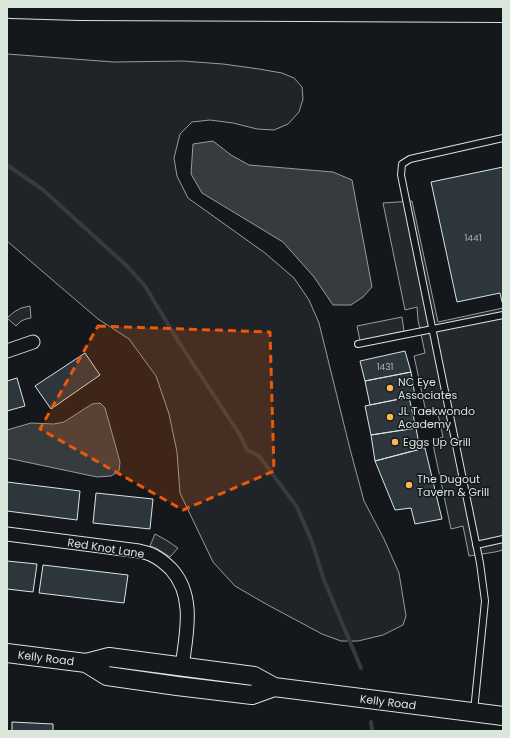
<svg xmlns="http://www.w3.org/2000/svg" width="510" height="738" font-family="Poppins,sans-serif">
<rect width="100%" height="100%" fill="#14181c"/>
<path fill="#202428" stroke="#939e99" d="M 7,54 L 114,62 L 183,61 L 223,64 L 259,69 L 282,73 L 294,78 L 302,87 L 303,99 L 299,112 L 288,124 L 274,130 L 257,129 L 233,123 L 210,120 L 192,122 L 180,134 L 174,158 L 177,176 L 188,198 L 265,253 L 294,278 L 309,300 L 319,323 L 350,449 L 364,501 L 384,539 L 399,573 L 406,616 L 403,625 L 383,635 L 358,641 L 341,641 L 322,634 L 266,604 L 235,586 L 213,562 L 180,493 L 177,452 L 169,414 L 156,376 L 129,339 L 98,319 L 7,241 Z"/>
<path fill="#24282b" stroke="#939e99" d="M 412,201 L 438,322 L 503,308 L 503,550 L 495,552 L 469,556 L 463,526 L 451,529 L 432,440 L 443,437 L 437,410 L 426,412 L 414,356 L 425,353 L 418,320 L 417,307 L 405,310 L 383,203 Z
M 30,306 L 31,318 L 26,319 L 21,321 L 16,326 L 7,318 L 14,312 L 21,308 Z
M 402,317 L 404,331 L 360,341 L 357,326 Z
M 155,534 L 166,540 L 178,548 L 170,557 L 156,548 L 150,546 Z"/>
<path fill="#363b3e" stroke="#939e99" d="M 213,141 L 231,155 L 249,165 L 333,172 L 352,180 L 372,287 L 363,297 L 351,305 L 333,305 L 314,277 L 283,242 L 202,193 L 191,174 L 193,144 Z
M 100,403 L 105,408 L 120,462 L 119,471 L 111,476 L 97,477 L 7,458 L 7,430 L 31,423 L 54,424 L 64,422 L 92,404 Z"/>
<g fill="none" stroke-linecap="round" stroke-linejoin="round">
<path stroke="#363b3e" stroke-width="4" d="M 7,165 L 42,189 L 127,266 L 145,286 L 180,344 L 240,435 L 247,450 L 259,456 L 297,507 L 312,542 L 324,580 L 361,668
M 371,722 L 372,731"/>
</g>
<path fill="#2c363c" stroke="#d8e6dc" d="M 503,167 L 503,302 L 502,302 L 500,293 L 457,302 L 431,182 Z
M 405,351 L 411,372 L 365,381 L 360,361 Z
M 85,353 L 100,375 L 51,409 L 35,386 Z
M 411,372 L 415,396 L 370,405 L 365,381 Z
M 17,378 L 25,406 L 7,411 L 7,381 Z
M 409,397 L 416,428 L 371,435 L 365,406 Z
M 416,428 L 420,449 L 375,461 L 371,435 Z
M 425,448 L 442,519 L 415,524 L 411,508 L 395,510 L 375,461 Z
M 7,482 L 80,491 L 77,520 L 7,511 Z
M 96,493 L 153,499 L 150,529 L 93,523 Z
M 7,561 L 37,564 L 33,592 L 7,589 Z
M 43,565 L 128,575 L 124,603 L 39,593 Z
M 12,722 L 53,724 L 53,731 L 12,731 Z"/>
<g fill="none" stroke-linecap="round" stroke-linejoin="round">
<defs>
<path id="lane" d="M 358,344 L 503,315
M 476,545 L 503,539
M 474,711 L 485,601 L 480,563 L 401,175 L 402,164 L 410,159 L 503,138"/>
<path id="street" d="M 7,351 L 33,342
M 7,534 L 139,551 C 144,552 149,553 154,556 C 160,559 166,564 171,569 C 196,596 186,635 182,667"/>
<path id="secondary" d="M 7,653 L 86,663 L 109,657 L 254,676 L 274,687 L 503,716
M 86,663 L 107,676 L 177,686 L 252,695 L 274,687"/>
<path id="highway" d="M 11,7 L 79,9 L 503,11"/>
</defs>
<use href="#lane" stroke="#d8e6dc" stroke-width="8"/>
<use href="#street" stroke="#d8e6dc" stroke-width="15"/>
<use href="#secondary" stroke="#d8e6dc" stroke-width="20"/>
<use href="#highway" stroke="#d8e6dc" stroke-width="24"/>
<use href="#lane" stroke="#14181c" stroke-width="6"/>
<use href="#street" stroke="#14181c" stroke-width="13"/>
<use href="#secondary" stroke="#14181c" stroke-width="18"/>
<use href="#highway" stroke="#14181c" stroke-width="22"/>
</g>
<path fill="#e8590c" fill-opacity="0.2" stroke="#e8590c" stroke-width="3" stroke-dasharray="8 5" stroke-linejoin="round" d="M 98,326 L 270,332 L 274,471 L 183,510 L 40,429 Z"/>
<g fill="#ffb74d" stroke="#14181c" stroke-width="1.5">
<circle cx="390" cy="388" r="4"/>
<circle cx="390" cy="417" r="4"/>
<circle cx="395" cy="442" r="4"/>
<circle cx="409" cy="485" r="4"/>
</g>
<g text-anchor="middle" stroke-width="3" stroke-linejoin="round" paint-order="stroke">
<g font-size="9" fill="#adbab4">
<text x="473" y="241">1441</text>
<text x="385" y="370">1431</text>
</g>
<g font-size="11" fill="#d8e6dc" stroke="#14181c" text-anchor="start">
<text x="398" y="386">NC Eye<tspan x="398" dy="13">Associates</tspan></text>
<text x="398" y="415">JL Taekwondo<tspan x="398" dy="13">Academy</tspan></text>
<text x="403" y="446">Eggs Up Grill</text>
<text x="417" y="483">The Dugout<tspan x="417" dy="13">Tavern &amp; Grill</tspan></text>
</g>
<g font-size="11" fill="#d8e6dc" stroke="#14181c">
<text transform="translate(106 548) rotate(9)" y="4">Red Knot Lane</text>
<text transform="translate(46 658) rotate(7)" y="4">Kelly Road</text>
<text transform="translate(388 702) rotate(7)" y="4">Kelly Road</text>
</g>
</g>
<rect width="510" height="738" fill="none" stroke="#d8e6dc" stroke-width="16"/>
</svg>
